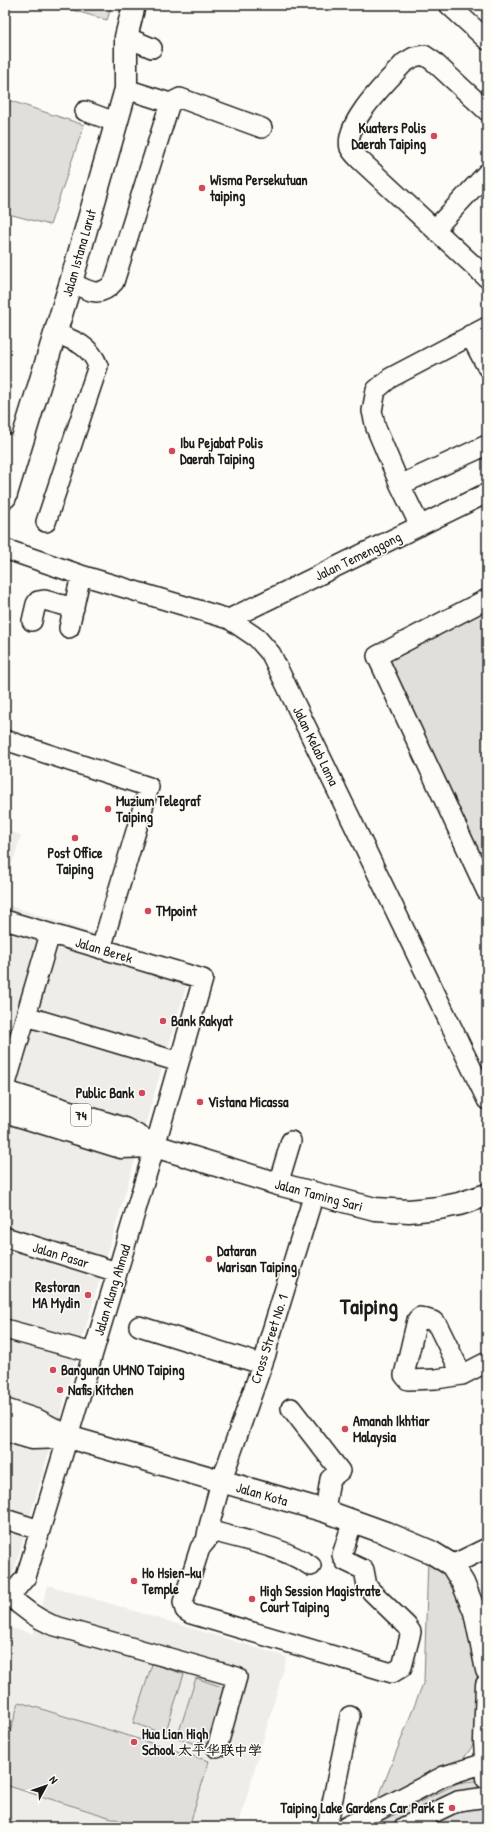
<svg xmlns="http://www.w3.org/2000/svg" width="492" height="1832" font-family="'Patrick Hand','LXGW WenKai TC',sans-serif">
<rect width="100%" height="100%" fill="#fdfcf7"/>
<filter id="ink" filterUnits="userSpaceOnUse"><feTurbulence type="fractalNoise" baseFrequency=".025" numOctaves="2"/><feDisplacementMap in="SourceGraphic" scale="8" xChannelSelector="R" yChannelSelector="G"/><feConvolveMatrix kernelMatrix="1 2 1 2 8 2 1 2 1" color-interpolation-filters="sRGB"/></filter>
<g filter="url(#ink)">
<path fill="#eeede9" d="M 5,830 L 21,835 L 5,887 Z
M 5,904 L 192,966 L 8,1591 L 5,1590 Z
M 48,1585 L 287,1657 L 238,1827 L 5,1827 L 5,1626 L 33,1634 Z"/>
<path fill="#e0dfdb" stroke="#7e7e7c" d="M 55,5 L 112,5 L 107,20 Z
M 5,99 L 84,125 L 50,225 L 5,213 Z
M 487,610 L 487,853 L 479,858 L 383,660 Z
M 428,1559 L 444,1574 L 462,1604 L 482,1678 L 482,1723 L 472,1747 L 458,1766 L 374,1809 L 424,1681 Z
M 152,1664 L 184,1674 L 165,1734 L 133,1723 Z
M 196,1678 L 228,1689 L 209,1748 L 177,1738 Z
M 19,1702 L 209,1761 L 189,1827 L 141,1827 L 5,1785 L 5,1749 Z
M 487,1779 L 487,1827 L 369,1827 L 458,1783 Z"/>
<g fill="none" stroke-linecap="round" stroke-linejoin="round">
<defs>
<path id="minor" d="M 449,5 L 487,40
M 126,37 L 152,48
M 126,89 L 170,103
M 85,111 L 115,122
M 487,111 L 433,61 L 424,55 L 414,57 L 404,63 C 388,81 343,123 350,148 C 352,152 357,157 360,160 L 487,278
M 435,229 L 487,173
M 71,282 C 88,291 100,299 114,282 L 170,103 L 180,98 L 262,128
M 470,335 L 487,367
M 5,443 L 20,448
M 400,485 L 487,445
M 46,522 L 98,366 C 91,346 74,340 55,333
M 420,526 L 400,485 L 376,428 L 372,411 L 376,390 L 390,378 L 487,327
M 5,549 L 81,575 L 229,619 L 257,638 L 271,654 L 487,1100
M 487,599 L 377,656 L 487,892
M 229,619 L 487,493
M 32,621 L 36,604 L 38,601 L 44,600 L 74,608
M 69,628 L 81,575
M 5,740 L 149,787 L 101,949
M 5,920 L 203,979 L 155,1146 L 26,1577 L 10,1596
M 26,1016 L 179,1062
M 5,1087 L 50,934
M 278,1184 L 291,1141
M 5,1237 L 117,1272
M 139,1326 L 261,1364
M 5,1329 L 93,1353
M 462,1375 L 438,1326 L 433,1321 L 420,1317 L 417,1320 L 404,1375 L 408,1380 L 436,1379 L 462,1375 L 487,1362
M 291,1408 L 340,1471 L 330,1479 L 325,1511
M 5,1519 L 40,1530
M 208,1530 L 206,1541 L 200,1548 L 183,1602 L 185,1610 L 191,1614 L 392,1673 L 402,1667 L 411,1632 L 407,1626 L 372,1592 L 367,1586 L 364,1570 L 345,1561 L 342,1555 L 353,1520
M 452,1565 L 487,1548
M 311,1566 C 281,1546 243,1540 208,1530 L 221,1482 L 267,1351 L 268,1344 L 314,1194
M 10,1596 C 23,1609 36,1618 52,1625 L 237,1677 L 217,1748
M 327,1827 L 350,1716
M 346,1827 L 444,1776 L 485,1763
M 404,1827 L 458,1801 L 487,1797"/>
<path id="major" d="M 5,497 L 71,282 L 126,89 L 126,37 L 134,5
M 5,1092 L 124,1129 L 155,1146 L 278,1184 L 375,1209 L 409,1211 L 439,1208 L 459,1204 L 487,1195
M 5,1111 L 121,1147 L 154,1146
M 5,1410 L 38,1421 L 68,1437 L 325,1511 L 386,1533 L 431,1552 L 452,1565 L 463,1583 L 475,1612 L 487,1670
M 5,1430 L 32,1438 L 68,1437
M 487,1685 L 485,1740 L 487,1778"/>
</defs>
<use href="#minor" stroke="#1c1c1c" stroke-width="22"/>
<use href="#major" stroke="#1c1c1c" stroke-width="25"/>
<use href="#minor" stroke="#fdfcf7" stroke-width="19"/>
<use href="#major" stroke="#fdfcf7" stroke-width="22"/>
</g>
</g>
<g fill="#d1495b" stroke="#fdfcf7" stroke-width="1.5">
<circle cx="434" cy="136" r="4"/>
<circle cx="202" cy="188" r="4"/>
<circle cx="172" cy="451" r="4"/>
<circle cx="108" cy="809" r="4"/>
<circle cx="75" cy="838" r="4"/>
<circle cx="148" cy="911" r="4"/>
<circle cx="163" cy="1021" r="4"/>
<circle cx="142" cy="1093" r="4"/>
<circle cx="200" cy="1102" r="4"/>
<circle cx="209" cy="1259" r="4"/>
<circle cx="88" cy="1295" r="4"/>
<circle cx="53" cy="1370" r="4"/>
<circle cx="60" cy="1390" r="4"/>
<circle cx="345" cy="1429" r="4"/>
<circle cx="134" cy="1581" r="4"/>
<circle cx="252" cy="1599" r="4"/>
<circle cx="134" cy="1742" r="4"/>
<circle cx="452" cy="1808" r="4"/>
</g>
<g text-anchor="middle" stroke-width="3" stroke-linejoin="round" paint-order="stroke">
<rect fill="#fdfcf7" stroke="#605f5e" stroke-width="1" x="71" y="1104" width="20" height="22" rx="3"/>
<g font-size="13" font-weight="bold" fill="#1c1c1c">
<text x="81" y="1120">74</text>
</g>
<g font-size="14" font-weight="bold" fill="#1c1c1c" stroke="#fdfcf7" text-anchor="start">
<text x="426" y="133" text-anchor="end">Kuaters Polis<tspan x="426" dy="16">Daerah Taiping</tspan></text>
<text x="210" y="185">Wisma Persekutuan<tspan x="210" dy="16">taiping</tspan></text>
<text x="180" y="448">Ibu Pejabat Polis<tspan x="180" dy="16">Daerah Taiping</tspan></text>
<text x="116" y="806">Muzium Telegraf<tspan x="116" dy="16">Taiping</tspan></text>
<text x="75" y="858" text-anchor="middle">Post Office<tspan x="75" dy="16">Taiping</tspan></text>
<text x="156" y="916">TMpoint</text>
<text x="171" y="1026">Bank Rakyat</text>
<text x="134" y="1098" text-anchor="end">Public Bank</text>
<text x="208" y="1107">Vistana Micassa</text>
<text x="217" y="1256">Dataran<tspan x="217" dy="16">Warisan Taiping</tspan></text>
<text x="80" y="1292" text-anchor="end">Restoran<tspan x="80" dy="16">MA Mydin</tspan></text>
<text x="61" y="1375">Bangunan UMNO Taiping</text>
<text x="68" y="1395">Nafis Kitchen</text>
<text x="353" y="1426">Amanah Ikhtiar<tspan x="353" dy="16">Malaysia</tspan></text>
<text x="142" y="1578">Ho Hsien-ku<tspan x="142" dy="16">Temple</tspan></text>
<text x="260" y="1596">High Session Magistrate<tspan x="260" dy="16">Court Taiping</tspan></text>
<text x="142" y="1739">Hua Lian High<tspan x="142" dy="16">School 太平华联中学</tspan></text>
<text x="444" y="1813" text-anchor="end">Taiping Lake Gardens Car Park E</text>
</g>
<g font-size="14" fill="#1c1c1c" stroke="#fdfcf7">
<text transform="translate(79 253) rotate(-74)" y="5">Jalan Istana Larut</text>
<text transform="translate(358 556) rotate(-26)" y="5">Jalan Temenggong</text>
<text transform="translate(316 746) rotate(64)" y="5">Jalan Kelab Lama</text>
<text transform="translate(104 950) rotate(17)" y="5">Jalan Berek</text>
<text transform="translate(319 1195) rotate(15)" y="5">Jalan Taming Sari</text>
<text transform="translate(61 1255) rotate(17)" y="5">Jalan Pasar</text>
<text transform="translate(112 1290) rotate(-73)" y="5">Jalan Alang Ahmad</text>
<text transform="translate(269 1339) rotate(-72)" y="5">Cross Street No. 1</text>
<text transform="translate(262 1494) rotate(16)" y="5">Jalan Kota</text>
</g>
<g font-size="22" font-weight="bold" fill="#1c1c1c" stroke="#fdfcf7">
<text x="369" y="1314">Taiping</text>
</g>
</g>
<rect width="492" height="1832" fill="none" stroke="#fdfcf7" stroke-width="20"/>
<rect x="10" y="10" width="472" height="1812" fill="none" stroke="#1c1c1c" stroke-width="1.5" filter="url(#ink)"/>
<g transform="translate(46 1786) rotate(50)" stroke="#fdfcf7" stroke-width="3" paint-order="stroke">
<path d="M0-3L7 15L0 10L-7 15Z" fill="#1c1c1c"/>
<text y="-6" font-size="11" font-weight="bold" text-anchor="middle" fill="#1c1c1c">N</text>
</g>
</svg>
